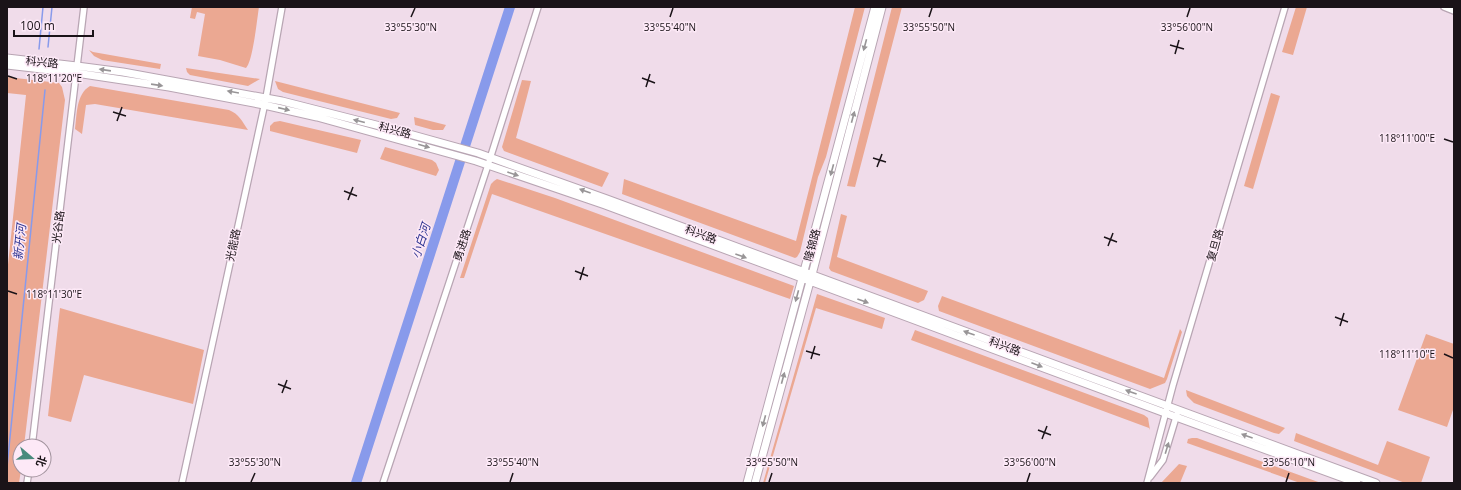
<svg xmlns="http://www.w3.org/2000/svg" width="1461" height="490" font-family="'Open Sans','Noto Sans SC',sans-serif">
<rect width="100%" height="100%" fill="#f0dcea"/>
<path fill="#eba892" d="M 192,7 L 259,7 C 257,19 253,61 246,68 L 220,60 L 198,56 L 205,14 L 197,12 L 195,19 L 190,18 Z
M 855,7 L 865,7 L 826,157 L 818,177 L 800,252 L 797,257 L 795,258 L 622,194 L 624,179 L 796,241 Z
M 892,7 L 902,7 L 855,187 L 847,186 Z
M 1296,7 L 1307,7 L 1293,55 L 1282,52 Z
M 89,50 L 93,52 L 161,64 L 160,69 L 102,60 L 94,56 Z
M 186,68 L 260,79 L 248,86 L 190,75 L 187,72 Z
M 7,77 L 59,83 L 62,87 L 65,100 L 24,446 L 20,446 L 21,470 L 19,483 L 7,483 L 7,274 L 26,95 L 7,93 Z
M 522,80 L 531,81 L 516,138 L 609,173 L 602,187 L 504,151 L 502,147 Z
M 275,81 L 400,113 L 397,118 L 391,119 L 283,92 L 278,89 Z
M 90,86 L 229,110 C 239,114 242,121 248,130 L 95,104 L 86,105 L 82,134 L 75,129 C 77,115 76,94 90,86 Z
M 1271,93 L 1280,96 L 1253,189 L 1244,186 Z
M 414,117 L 446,125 L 443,130 L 433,130 L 415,125 Z
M 280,121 L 361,140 L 357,153 L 270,131 L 270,126 L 274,122 Z
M 385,147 L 432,160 L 436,163 L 439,170 L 436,176 L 380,159 Z
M 497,179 L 555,198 L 794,286 L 790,299 L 492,194 L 464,278 L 460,278 L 491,184 L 494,181 Z
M 841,214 L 847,216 L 837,257 L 928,291 L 924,300 L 918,303 L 831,271 L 829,268 Z
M 817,294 L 885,318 L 882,329 L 816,308 L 765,483 L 763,483 Z
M 942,296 L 1164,378 L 1180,329 L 1182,332 L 1167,379 L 1165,383 L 1150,389 L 939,311 L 938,306 Z
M 60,308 L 204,350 L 193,404 L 84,375 L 71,422 L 48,416 Z
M 915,330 L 1144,415 L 1148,418 L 1150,430 L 1149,428 L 911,340 Z
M 1426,334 L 1454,344 L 1454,407 L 1447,427 L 1398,410 Z
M 1186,390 L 1285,428 L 1279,434 L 1274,433 L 1194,403 L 1187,396 Z
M 1296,433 L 1378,465 L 1387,441 L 1430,457 L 1421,483 L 1405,483 L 1294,441 Z
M 1192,438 L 1197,438 L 1321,483 L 1300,483 L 1187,443 L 1188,439 Z
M 1179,464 L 1187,466 L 1180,483 L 1161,483 Z"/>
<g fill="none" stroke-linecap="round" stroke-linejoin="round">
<path stroke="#889aeb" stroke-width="1.5" d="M 48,47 L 52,7
M 39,49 L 43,7
M 7,467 L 45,90"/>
<path stroke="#889aeb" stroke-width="10" d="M 356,483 L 510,7"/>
<defs>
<path id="minor" d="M 1444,7 L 1454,11
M 32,446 L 84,7
M 1150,477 L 1163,460 L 1177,414
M 27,483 L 29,470
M 182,483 L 266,98 L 282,7
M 383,483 L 488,165 L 538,7
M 1147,483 L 1173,385 L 1285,7"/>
<path id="major" d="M 7,58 L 77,66 L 123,72 L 282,101 L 384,127 L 478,153 L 607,199 L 1376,483
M 7,65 L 76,73 L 169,87 L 264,105 L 317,117 L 476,161 L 605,205 L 1165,413 L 1357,483
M 747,483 L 875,7
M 755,483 L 814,267 L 882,7"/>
</defs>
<use href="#minor" stroke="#b8a5b3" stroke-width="8"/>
<use href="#major" stroke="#b8a5b3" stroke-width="9"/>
<use href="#minor" stroke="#fff" stroke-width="5.5"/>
<use href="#major" stroke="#fff" stroke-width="7"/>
</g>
<defs><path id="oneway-solid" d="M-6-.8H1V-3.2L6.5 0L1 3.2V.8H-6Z"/></defs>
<g fill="#989597">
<use href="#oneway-solid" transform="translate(865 45) rotate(105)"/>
<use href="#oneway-solid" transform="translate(105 70) rotate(-172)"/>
<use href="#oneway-solid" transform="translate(157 85) rotate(8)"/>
<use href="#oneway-solid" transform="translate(233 92) rotate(-170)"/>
<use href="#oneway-solid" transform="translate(284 109) rotate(13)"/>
<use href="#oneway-solid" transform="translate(853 117) rotate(-75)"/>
<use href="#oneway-solid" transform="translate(359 121) rotate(-166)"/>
<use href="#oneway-solid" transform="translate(424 146) rotate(16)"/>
<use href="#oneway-solid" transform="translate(832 170) rotate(105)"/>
<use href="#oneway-solid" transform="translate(513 174) rotate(19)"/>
<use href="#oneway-solid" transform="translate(585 191) rotate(-160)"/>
<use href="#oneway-solid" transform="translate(741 256) rotate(20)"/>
<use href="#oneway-solid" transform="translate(797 296) rotate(105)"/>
<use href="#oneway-solid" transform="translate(863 301) rotate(20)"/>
<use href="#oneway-solid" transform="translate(969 333) rotate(-160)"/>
<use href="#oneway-solid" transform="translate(1037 365) rotate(21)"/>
<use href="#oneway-solid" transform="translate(783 378) rotate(-75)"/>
<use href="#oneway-solid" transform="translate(1131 392) rotate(-160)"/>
<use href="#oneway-solid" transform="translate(764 421) rotate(105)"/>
<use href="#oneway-solid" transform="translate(1247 436) rotate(-160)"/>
<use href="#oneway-solid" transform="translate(1167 448) rotate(-73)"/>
</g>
<path fill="none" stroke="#1a1318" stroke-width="1.5" d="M 411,17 L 415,8M 670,17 L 673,8M 929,17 L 932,8M 1187,17 L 1190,8M 1170,45 L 1184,49M 1175,54 L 1179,40M 8,76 L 17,79M 642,78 L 655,83M 646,87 L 650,74M 113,112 L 126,116M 117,121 L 122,107M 1444,139 L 1453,142M 873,158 L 886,162M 877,167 L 882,154M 344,191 L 357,196M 348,200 L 353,187M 1104,237 L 1117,242M 1108,246 L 1113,233M 575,271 L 588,276M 580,280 L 584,267M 8,291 L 17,294M 1335,317 L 1348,322M 1340,326 L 1344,313M 806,351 L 820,355M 1444,354 L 1453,358M 811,359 L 815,346M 278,384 L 291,389M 282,393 L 287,380M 1038,430 L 1051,435M 1042,439 L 1047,426M 251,482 L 255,473M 510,482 L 513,473M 769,482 L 772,473M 1027,482 L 1030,473M 1286,482 L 1289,473"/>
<g text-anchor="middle" stroke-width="3" stroke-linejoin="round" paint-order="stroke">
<g font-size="11" fill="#1a1318" stroke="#fde9f7">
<text transform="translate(42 62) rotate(6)" y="4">科兴路</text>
<text transform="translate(395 130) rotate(15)" y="4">科兴路</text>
<text transform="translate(58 227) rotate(-83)" y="4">光谷路</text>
<text transform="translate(701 234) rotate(20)" y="4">科兴路</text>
<text transform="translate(233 245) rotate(-78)" y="4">光能路</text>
<text transform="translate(462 245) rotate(-72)" y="4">勇进路</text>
<text transform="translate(812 245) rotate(-75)" y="4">隆锦路</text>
<text transform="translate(1215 245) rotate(-74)" y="4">复旦路</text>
<text transform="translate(1005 346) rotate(20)" y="4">科兴路</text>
</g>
<g font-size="12" font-style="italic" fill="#2c3390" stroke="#fde9f7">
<text transform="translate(421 241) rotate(-72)" y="4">小白河</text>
<text transform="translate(20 242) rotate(-84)" y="4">新开河</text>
</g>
</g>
<g font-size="10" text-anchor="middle" fill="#1a1318" stroke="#fde9f7" stroke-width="3" stroke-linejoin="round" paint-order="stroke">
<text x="411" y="31">33°55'30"N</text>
<text x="670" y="31">33°55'40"N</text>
<text x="929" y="31">33°55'50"N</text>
<text x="1187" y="31">33°56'00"N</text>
<text x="54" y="82">118°11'20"E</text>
<text x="1407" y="142">118°11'00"E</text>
<text x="54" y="298">118°11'30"E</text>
<text x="1407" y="358">118°11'10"E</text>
<text x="255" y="466">33°55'30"N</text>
<text x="513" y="466">33°55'40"N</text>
<text x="772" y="466">33°55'50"N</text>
<text x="1030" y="466">33°56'00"N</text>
<text x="1289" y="466">33°56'10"N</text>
</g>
<rect width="1461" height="490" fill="none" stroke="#1a1318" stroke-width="16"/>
<g transform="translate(32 458) rotate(109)"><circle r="19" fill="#fde9f7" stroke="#a2939e"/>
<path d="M0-3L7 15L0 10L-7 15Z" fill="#478a7c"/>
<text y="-6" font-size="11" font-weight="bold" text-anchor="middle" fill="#1a1318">北</text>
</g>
<path d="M14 30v6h79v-6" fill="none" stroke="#1a1318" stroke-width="2"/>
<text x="20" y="30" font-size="12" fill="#1a1318" stroke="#fde9f7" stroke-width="3" paint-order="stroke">100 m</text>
</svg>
